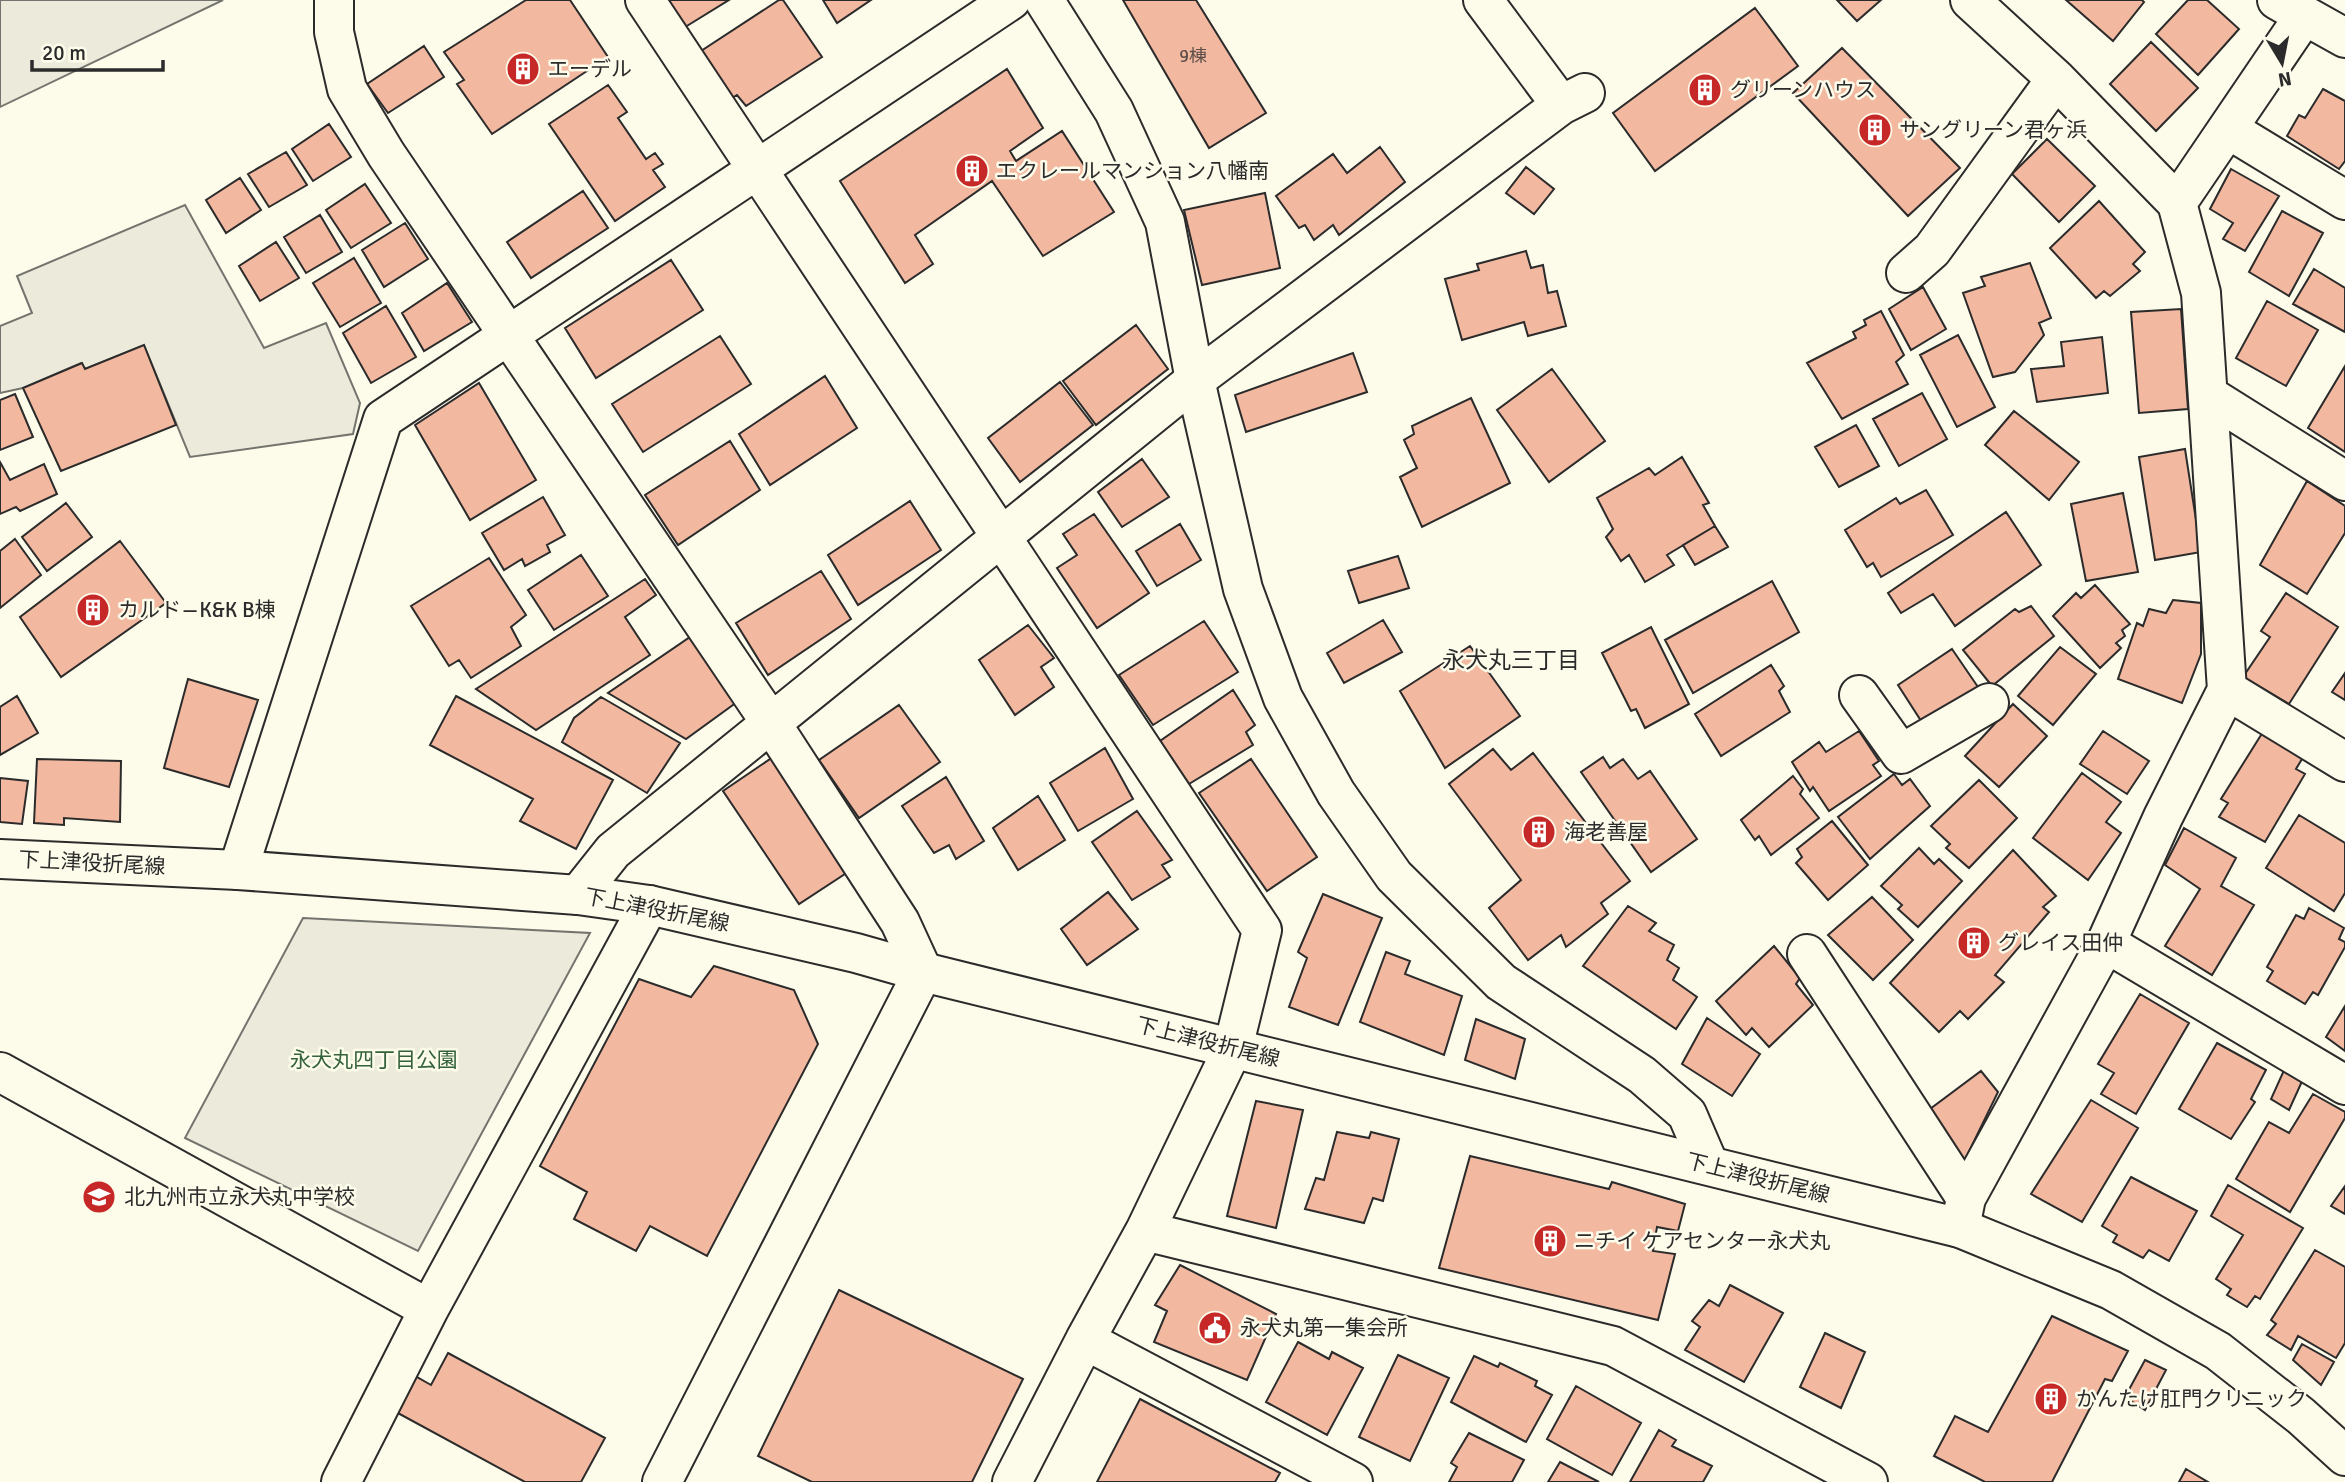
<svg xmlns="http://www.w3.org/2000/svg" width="2345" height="1482" font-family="Signika,'Noto Sans JP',sans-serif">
<rect width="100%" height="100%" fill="#fdfbea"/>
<path fill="#ecebdb" stroke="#74746e" stroke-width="2" d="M 0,0 L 223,0 L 0,107 Z
M 185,205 L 264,348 L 326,323 L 360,403 L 353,434 L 190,457 L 144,345 L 85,369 L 81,363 L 23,388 L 0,393 L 0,326 L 32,313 L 17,276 Z
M 303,918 L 590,933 L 418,1251 L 185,1138 Z"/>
<path fill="#f2b8a0" stroke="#2b2b2b" stroke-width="2" d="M 526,0 L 570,0 L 608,57 L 492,134 L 457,84 L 464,80 L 444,52 Z
M 663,0 L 729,0 L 682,29 Z
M 779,0 L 783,0 L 822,57 L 746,106 L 737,95 L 732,98 L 701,51 Z
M 823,0 L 871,0 L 837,23 Z
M 1123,0 L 1196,0 L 1266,113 L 1209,148 Z
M 1837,0 L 1881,0 L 1857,21 Z
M 2066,0 L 2142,0 L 2144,2 L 2113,41 Z
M 2188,0 L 2207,0 L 2239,29 L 2198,75 L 2156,34 Z
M 1755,8 L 1798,66 L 1655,171 L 1613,113 Z
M 2151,42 L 2198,88 L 2156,131 L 2110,84 Z
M 424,46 L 444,77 L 388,113 L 367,84 Z
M 1842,48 L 1960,168 L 1908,216 L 1793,93 Z
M 1007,69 L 1043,128 L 1010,151 L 1016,161 L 1062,131 L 1114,212 L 1043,256 L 992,181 L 915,235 L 933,264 L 905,283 L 840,181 Z
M 608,85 L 627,112 L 618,118 L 646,159 L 655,153 L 663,164 L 653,170 L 665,187 L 615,221 L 549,124 Z
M 2323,89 L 2345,101 L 2345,161 L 2339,169 L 2287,136 L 2299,115 L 2305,118 Z
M 329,124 L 351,157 L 313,181 L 292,149 Z
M 2047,139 L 2095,186 L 2059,222 L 2012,174 Z
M 1380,147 L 1405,182 L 1339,235 L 1333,225 L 1314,240 L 1305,225 L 1299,228 L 1276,196 L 1333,154 L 1347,173 Z
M 286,152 L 307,185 L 269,207 L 248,174 Z
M 1526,167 L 1554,189 L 1534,214 L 1506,193 Z
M 2231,169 L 2279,196 L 2245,251 L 2223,239 L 2233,223 L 2210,209 Z
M 240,178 L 261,210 L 226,233 L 206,200 Z
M 365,184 L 391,223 L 351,248 L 326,210 Z
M 583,191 L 608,228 L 531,278 L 507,242 Z
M 1265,193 L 1280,268 L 1202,285 L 1184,210 Z
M 2099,201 L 2145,252 L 2133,264 L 2140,271 L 2110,296 L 2104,291 L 2096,298 L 2050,248 Z
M 2282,211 L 2323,233 L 2289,296 L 2249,272 Z
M 320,215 L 342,252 L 306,273 L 284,237 Z
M 405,223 L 428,259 L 384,287 L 362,250 Z
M 276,242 L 299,278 L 260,301 L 239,266 Z
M 1526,251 L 1531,268 L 1543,265 L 1548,293 L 1557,291 L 1566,326 L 1528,336 L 1524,322 L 1462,340 L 1445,279 L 1479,270 L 1477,264 Z
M 354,258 L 381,303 L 340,327 L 313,283 Z
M 671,260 L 703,310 L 596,378 L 565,328 Z
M 2030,263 L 2051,318 L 2039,323 L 2044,335 L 2015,372 L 1993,377 L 1963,293 L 1985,286 L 1981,277 Z
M 2314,269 L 2345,288 L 2345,332 L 2293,304 Z
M 447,283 L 472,322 L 424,351 L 402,313 Z
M 1923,287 L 1946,329 L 1911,350 L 1889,309 Z
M 2267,301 L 2318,330 L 2286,386 L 2236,358 Z
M 386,306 L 416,357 L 371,383 L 343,333 Z
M 2181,309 L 2188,409 L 2139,413 L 2131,312 Z
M 1881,311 L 1904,355 L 1896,362 L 1908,384 L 1842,419 L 1807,363 L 1856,338 L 1853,332 L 1866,325 L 1864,320 Z
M 1136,325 L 1168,369 L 1096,425 L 1063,381 Z
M 1958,335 L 1995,407 L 1957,427 L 1920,355 Z
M 720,336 L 751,384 L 643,452 L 612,404 Z
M 2102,337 L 2108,393 L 2037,402 L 2031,369 L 2064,366 L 2061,342 Z
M 144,345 L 176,425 L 61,471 L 23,388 L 82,363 L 85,369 Z
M 1353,353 L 1367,392 L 1246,432 L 1235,395 Z
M 2345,366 L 2345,452 L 2308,428 Z
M 1552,369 L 1605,441 L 1549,482 L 1497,410 Z
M 825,376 L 857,428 L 770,485 L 739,434 Z
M 1060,382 L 1093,425 L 1020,482 L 988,438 Z
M 479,383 L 536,480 L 470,520 L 415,425 Z
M 1922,393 L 1947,439 L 1899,466 L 1873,419 Z
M 15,394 L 33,437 L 0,450 L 0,400 Z
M 1471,398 L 1510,483 L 1422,527 L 1400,477 L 1417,468 L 1404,440 L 1414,434 L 1412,426 Z
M 2014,411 L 2079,462 L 2049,500 L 1985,445 Z
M 1856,425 L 1879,466 L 1839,487 L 1815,447 Z
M 730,441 L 760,490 L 678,545 L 645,495 Z
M 2185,449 L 2201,552 L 2155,560 L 2139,457 Z
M 1682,457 L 1709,503 L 1703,505 L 1715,526 L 1667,555 L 1674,565 L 1645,582 L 1629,555 L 1621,561 L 1606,537 L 1613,529 L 1597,498 L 1649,468 L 1655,475 Z
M 1142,459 L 1169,497 L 1122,527 L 1098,492 Z
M 0,462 L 10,480 L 44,464 L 57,494 L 20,511 L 16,507 L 0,514 Z
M 2307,481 L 2345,506 L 2345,533 L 2307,594 L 2260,565 Z
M 1926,490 L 1953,535 L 1881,577 L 1873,563 L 1867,567 L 1845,530 L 1896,498 L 1900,504 Z
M 2123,493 L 2138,572 L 2086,581 L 2071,504 Z
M 543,497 L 565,535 L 547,545 L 550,552 L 525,566 L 522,559 L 504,570 L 482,533 Z
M 910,501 L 941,550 L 858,605 L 828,555 Z
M 66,503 L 92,537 L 47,571 L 22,537 Z
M 2006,512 L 2041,565 L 1955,626 L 1933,594 L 1901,613 L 1888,593 Z
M 1094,514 L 1149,593 L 1097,628 L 1057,568 L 1077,555 L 1063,534 Z
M 1180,524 L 1201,560 L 1157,586 L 1136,551 Z
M 1715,526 L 1728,547 L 1695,565 L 1683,545 Z
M 15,539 L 41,575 L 0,608 L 0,551 Z
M 120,541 L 166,603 L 61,677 L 20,617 Z
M 581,555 L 608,596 L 554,630 L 528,590 Z
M 1398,556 L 1409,588 L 1359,603 L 1348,571 Z
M 489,558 L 526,615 L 511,627 L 521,646 L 471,678 L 459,660 L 449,666 L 411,606 Z
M 821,571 L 851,619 L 768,675 L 736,623 Z
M 645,579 L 656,595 L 625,617 L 650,655 L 536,730 L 476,689 Z
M 1772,581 L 1799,632 L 1693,693 L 1665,640 Z
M 2095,585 L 2130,624 L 2122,630 L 2125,636 L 2116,643 L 2121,648 L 2100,668 L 2053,616 L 2076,593 L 2081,598 Z
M 2286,593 L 2338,627 L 2289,704 L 2243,677 L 2270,637 L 2261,631 Z
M 2173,600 L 2201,603 L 2201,654 L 2182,703 L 2118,679 L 2137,623 L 2143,626 L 2149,609 L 2166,613 Z
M 2031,606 L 2054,636 L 1992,686 L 1963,650 L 2015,609 L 2019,612 Z
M 1383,620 L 1402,652 L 1344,683 L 1327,653 Z
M 1204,621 L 1238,672 L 1153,725 L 1119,675 Z
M 1028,625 L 1054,658 L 1041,667 L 1054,687 L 1015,715 L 979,660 Z
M 1651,627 L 1689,704 L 1645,728 L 1636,709 L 1631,711 L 1602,653 Z
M 693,635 L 737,702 L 686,739 L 608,693 Z
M 1470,646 L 1520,716 L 1445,768 L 1400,691 Z
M 2060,647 L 2096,674 L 2053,725 L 2018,696 Z
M 1952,649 L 1980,690 L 1925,727 L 1898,685 Z
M 1771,665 L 1784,686 L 1779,691 L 1790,712 L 1721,756 L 1695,714 Z
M 2345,673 L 2345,700 L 2332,692 Z
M 188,679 L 258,700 L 229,787 L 164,768 Z
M 1233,690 L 1255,725 L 1246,732 L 1253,745 L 1189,784 L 1160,741 Z
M 17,696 L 38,733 L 0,755 L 0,707 Z
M 456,696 L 613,780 L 576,849 L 520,821 L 533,799 L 430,745 Z
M 601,697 L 680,743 L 647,793 L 562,742 L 574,718 Z
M 2013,704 L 2047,736 L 1999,787 L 1965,756 Z
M 899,705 L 940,762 L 859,818 L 819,760 Z
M 2266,727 L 2308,749 L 2296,769 L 2305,774 L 2265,842 L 2219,817 L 2228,803 L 2221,799 Z
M 1859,731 L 1879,761 L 1873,765 L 1881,776 L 1829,811 L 1813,787 L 1810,791 L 1792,762 L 1819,742 L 1826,752 Z
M 2103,731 L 2149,761 L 2127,794 L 2080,764 Z
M 1105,748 L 1133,799 L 1078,831 L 1050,783 Z
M 1493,749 L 1511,770 L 1533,753 L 1630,881 L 1601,903 L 1608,914 L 1566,947 L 1561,935 L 1528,960 L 1489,908 L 1521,880 L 1449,784 Z
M 776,755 L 851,870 L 799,904 L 723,791 Z
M 1603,757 L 1610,768 L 1623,759 L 1638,779 L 1650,771 L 1697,839 L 1651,872 L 1581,772 Z
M 37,759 L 121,761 L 120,822 L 64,818 L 64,825 L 34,823 Z
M 1251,759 L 1317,857 L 1267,891 L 1199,793 Z
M 2082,773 L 2121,802 L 2106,822 L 2121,833 L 2088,880 L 2033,838 Z
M 1894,774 L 1902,785 L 1910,779 L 1930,806 L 1870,859 L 1838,817 Z
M 1793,776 L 1803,789 L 1800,794 L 1819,818 L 1771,855 L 1759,836 L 1755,840 L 1741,820 Z
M 946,777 L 984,841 L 956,859 L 949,845 L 934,853 L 902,806 Z
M 0,778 L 28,781 L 22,824 L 0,822 Z
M 1979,780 L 2017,818 L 1969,868 L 1946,848 L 1950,844 L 1931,826 Z
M 1038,796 L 1065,840 L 1018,870 L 993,828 Z
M 1137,811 L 1172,860 L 1162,865 L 1170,877 L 1132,900 L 1092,842 Z
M 2299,815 L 2345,843 L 2345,893 L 2334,911 L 2266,868 Z
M 1832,821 L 1868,865 L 1828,900 L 1796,863 L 1802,857 L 1797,849 Z
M 2184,828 L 2236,858 L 2221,886 L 2254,905 L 2212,975 L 2165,946 L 2200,889 L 2165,865 Z
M 1919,848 L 1934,864 L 1939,859 L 1962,881 L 1918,927 L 1898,909 L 1902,905 L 1881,886 Z
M 2013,850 L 2056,896 L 2043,907 L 2049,912 L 1995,975 L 2004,982 L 1968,1019 L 1960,1011 L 1939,1032 L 1890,983 Z
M 1108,892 L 1138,929 L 1087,965 L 1061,929 Z
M 1323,894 L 1382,918 L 1338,1025 L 1289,1007 L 1307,958 L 1298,952 Z
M 1872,897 L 1913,940 L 1873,980 L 1828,935 Z
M 1628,906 L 1656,923 L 1649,931 L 1674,945 L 1667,960 L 1679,968 L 1673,980 L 1697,997 L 1676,1029 L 1583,966 Z
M 2309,908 L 2344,928 L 2339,939 L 2345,942 L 2345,947 L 2318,995 L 2313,992 L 2305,1004 L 2267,981 L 2273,971 L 2267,967 L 2296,915 L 2304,919 Z
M 1774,946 L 1800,978 L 1796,984 L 1813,1005 L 1769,1047 L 1752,1028 L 1746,1035 L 1716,1001 Z
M 1386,952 L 1410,961 L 1405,974 L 1462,996 L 1444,1055 L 1360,1022 Z
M 714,966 L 794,990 L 818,1044 L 707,1256 L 650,1226 L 636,1251 L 574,1219 L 587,1192 L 540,1166 L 639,979 L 691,997 Z
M 2140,994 L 2189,1023 L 2136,1114 L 2101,1094 L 2114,1073 L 2098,1064 Z
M 2345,1006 L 2345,1051 L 2326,1037 Z
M 1707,1018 L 1760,1054 L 1732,1096 L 1682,1064 Z
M 1476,1019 L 1525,1039 L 1515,1079 L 1465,1060 Z
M 2217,1043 L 2266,1070 L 2251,1099 L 2255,1102 L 2231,1139 L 2179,1109 Z
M 2285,1068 L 2304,1077 L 2289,1110 L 2271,1099 Z
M 1981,1071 L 1998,1092 L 1962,1166 L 1926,1112 Z
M 2313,1094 L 2345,1112 L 2345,1118 L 2290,1212 L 2236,1179 L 2269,1122 L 2289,1133 Z
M 2091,1100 L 2138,1128 L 2082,1222 L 2031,1194 Z
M 1256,1101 L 1303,1110 L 1276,1228 L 1227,1216 Z
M 1337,1132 L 1369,1138 L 1371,1132 L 1399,1139 L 1383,1201 L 1373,1198 L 1364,1223 L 1305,1209 L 1316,1178 L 1324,1180 Z
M 1470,1156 L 1609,1189 L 1612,1182 L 1685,1204 L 1678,1231 L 1657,1227 L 1653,1251 L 1675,1254 L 1658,1320 L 1439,1268 Z
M 2131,1177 L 2197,1211 L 2169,1261 L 2149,1250 L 2143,1258 L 2113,1242 L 2117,1235 L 2102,1226 Z
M 2228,1185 L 2303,1228 L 2260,1299 L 2255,1296 L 2247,1307 L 2227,1295 L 2231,1289 L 2216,1279 L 2243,1235 L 2211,1216 Z
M 2345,1186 L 2345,1214 L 2331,1206 Z
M 2315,1250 L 2345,1267 L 2345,1343 L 2336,1358 L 2298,1336 L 2291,1350 L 2267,1335 L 2276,1324 L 2271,1320 Z
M 1180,1265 L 1276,1314 L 1247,1380 L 1154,1342 L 1167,1311 L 1155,1305 Z
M 1730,1285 L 1783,1313 L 1744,1382 L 1685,1350 L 1700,1327 L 1692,1321 L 1709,1300 L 1719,1306 Z
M 839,1290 L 1023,1379 L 972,1482 L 812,1482 L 758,1456 Z
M 2052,1316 L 2128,1351 L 2112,1381 L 2105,1379 L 2052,1482 L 1985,1482 L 1934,1456 L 1955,1416 L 1988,1432 Z
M 1825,1333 L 1865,1352 L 1841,1408 L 1800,1387 Z
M 1298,1342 L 1329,1359 L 1332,1352 L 1363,1368 L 1327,1435 L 1266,1402 Z
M 2302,1344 L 2334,1362 L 2321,1385 L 2293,1360 Z
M 448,1353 L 605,1438 L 581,1482 L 525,1482 L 396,1412 L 415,1376 L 431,1385 Z
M 1398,1355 L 1449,1378 L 1410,1461 L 1359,1437 Z
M 1474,1356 L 1498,1367 L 1500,1363 L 1537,1381 L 1535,1386 L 1552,1395 L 1526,1442 L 1451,1402 Z
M 2145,1360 L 2166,1370 L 2145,1410 L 2125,1397 Z
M 1576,1386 L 1641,1423 L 1612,1475 L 1547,1439 Z
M 1140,1399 L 1280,1473 L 1275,1482 L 1097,1482 Z
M 1659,1430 L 1676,1440 L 1672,1446 L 1712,1466 L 1703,1482 L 1630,1482 Z
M 1469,1433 L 1524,1460 L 1512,1482 L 1449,1482 L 1457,1467 L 1451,1463 Z
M 1560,1462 L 1599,1482 L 1548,1482 Z
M 2186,1469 L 2208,1482 L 2179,1482 Z"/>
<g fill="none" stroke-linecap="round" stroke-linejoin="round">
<defs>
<path id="minor" d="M 334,0 L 334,32 L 347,89 L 386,154 L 771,723 L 900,922 L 923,972
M 645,0 L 1262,930 L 1233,1048 L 1145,1231 L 1085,1340 L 1012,1482
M 1483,0 L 1561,105
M 2277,0 L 2345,38
M 2228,129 L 2345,200
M 2177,203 L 2304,16
M 1906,273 L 1932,250 L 2056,79
M 2208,395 L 2345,481
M 2227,690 L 2345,762
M 1859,695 L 1901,754 L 1989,703
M 238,870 L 383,419 L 1011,0
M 578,895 L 613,851 L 1195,380 L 1561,105 L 1585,93
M 2106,943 L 2345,1085
M 1807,954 L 1966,1198
M 0,1072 L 429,1309
M 1960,1228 L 1966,1198 L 2106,943 L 2163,817 L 2227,690 L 2201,293 L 2177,203 L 2056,79 L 1970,0
M 1145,1231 L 1613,1346 L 1868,1482
M 1085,1340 L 1353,1482
M 341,1482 L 429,1309 L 649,905"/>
<path id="tertiary" d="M 1044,0 L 1114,111 L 1165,222 L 1195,380 L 1243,589 L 1283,698 L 1336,793 L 1394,876 L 1501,982 L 1642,1075 L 1687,1114 L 1709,1165
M 662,1482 L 923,972"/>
<path id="secondary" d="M 0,859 L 238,870 L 578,895 L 649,905 L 856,953 L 923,972 L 1960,1228 L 2111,1290 L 2218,1351 L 2301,1416 L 2345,1456"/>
</defs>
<use href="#minor" stroke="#2b2b2b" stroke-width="42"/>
<use href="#tertiary" stroke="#2b2b2b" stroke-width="42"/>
<use href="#secondary" stroke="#2b2b2b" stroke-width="42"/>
<use href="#minor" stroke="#fdfbea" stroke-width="38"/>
<use href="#tertiary" stroke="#fdfbea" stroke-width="38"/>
<use href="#secondary" stroke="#fdfbea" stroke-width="38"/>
</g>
<defs>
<symbol id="building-disc" viewBox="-11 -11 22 22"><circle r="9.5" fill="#c62828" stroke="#fdfbea"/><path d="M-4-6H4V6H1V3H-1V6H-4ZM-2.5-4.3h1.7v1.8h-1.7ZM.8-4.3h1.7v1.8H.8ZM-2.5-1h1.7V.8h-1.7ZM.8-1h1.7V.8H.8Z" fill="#fff"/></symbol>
<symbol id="school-disc" viewBox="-11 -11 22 22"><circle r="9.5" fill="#c62828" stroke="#fdfbea"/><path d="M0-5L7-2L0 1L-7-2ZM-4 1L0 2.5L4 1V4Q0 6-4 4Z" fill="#fff"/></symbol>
<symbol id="civic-disc" viewBox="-11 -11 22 22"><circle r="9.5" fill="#c62828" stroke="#fdfbea"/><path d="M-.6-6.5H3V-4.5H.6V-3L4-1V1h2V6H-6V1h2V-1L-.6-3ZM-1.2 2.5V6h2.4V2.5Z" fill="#fff"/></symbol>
</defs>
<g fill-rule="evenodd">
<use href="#building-disc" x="504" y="50" width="38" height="38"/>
<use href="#building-disc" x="1686" y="71" width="38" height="38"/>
<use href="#building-disc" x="1856" y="111" width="38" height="38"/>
<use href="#building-disc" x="953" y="152" width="38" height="38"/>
<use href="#building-disc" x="74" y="591" width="38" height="38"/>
<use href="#building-disc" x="1520" y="813" width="38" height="38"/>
<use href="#building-disc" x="1955" y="924" width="38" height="38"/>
<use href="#school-disc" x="80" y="1178" width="38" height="38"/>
<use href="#building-disc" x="1531" y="1222" width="38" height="38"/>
<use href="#civic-disc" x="1196" y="1309" width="38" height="38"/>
<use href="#building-disc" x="2032" y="1380" width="38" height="38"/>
</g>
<g text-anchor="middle" stroke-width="5" stroke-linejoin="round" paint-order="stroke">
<g font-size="18" fill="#5d4e48">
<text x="1193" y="62">9棟</text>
</g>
<g font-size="21" fill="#2b2b2b" stroke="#fdfbea" text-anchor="start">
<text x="548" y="76">エーデル</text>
<text x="1730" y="97">グリーンハウス</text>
<text x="1899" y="137">サングリーン君ヶ浜</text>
<text x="996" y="178">エクレールマンション八幡南</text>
<text x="118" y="617">カルド―K&amp;K B棟</text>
<text x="1564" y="839">海老善屋</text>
<text x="1998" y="950">グレイス田仲</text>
<text x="124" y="1204">北九州市立永犬丸中学校</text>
<text x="1574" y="1248">ニチイ ケアセンター永犬丸</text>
<text x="1240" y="1335">永犬丸第一集会所</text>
<text x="2076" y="1406">かんたけ肛門クリニック</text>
</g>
<g font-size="21" fill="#2b2b2b" stroke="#fdfbea">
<text transform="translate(92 863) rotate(3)" y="7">下上津役折尾線</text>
<text transform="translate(657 910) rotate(11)" y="7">下上津役折尾線</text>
<text transform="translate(1208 1042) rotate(14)" y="7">下上津役折尾線</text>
<text transform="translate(1758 1178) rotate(14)" y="7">下上津役折尾線</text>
</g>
<g font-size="21" fill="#34623c" stroke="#fdfbea">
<text x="374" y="1067">永犬丸四丁目公園</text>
</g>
<g font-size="23" fill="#2b2b2b" stroke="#fdfbea">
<text x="1511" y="668">永犬丸三丁目</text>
</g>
</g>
<g transform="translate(2282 63) rotate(170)" stroke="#fdfbea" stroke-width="5" paint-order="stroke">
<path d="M0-5L12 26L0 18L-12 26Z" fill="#2b2b2b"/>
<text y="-10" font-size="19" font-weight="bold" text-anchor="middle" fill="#2b2b2b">N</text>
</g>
<path d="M32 60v10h131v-10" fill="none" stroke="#2b2b2b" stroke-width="3.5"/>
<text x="42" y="60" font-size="21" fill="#2b2b2b" stroke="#fdfbea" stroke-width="5" paint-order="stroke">20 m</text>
</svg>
